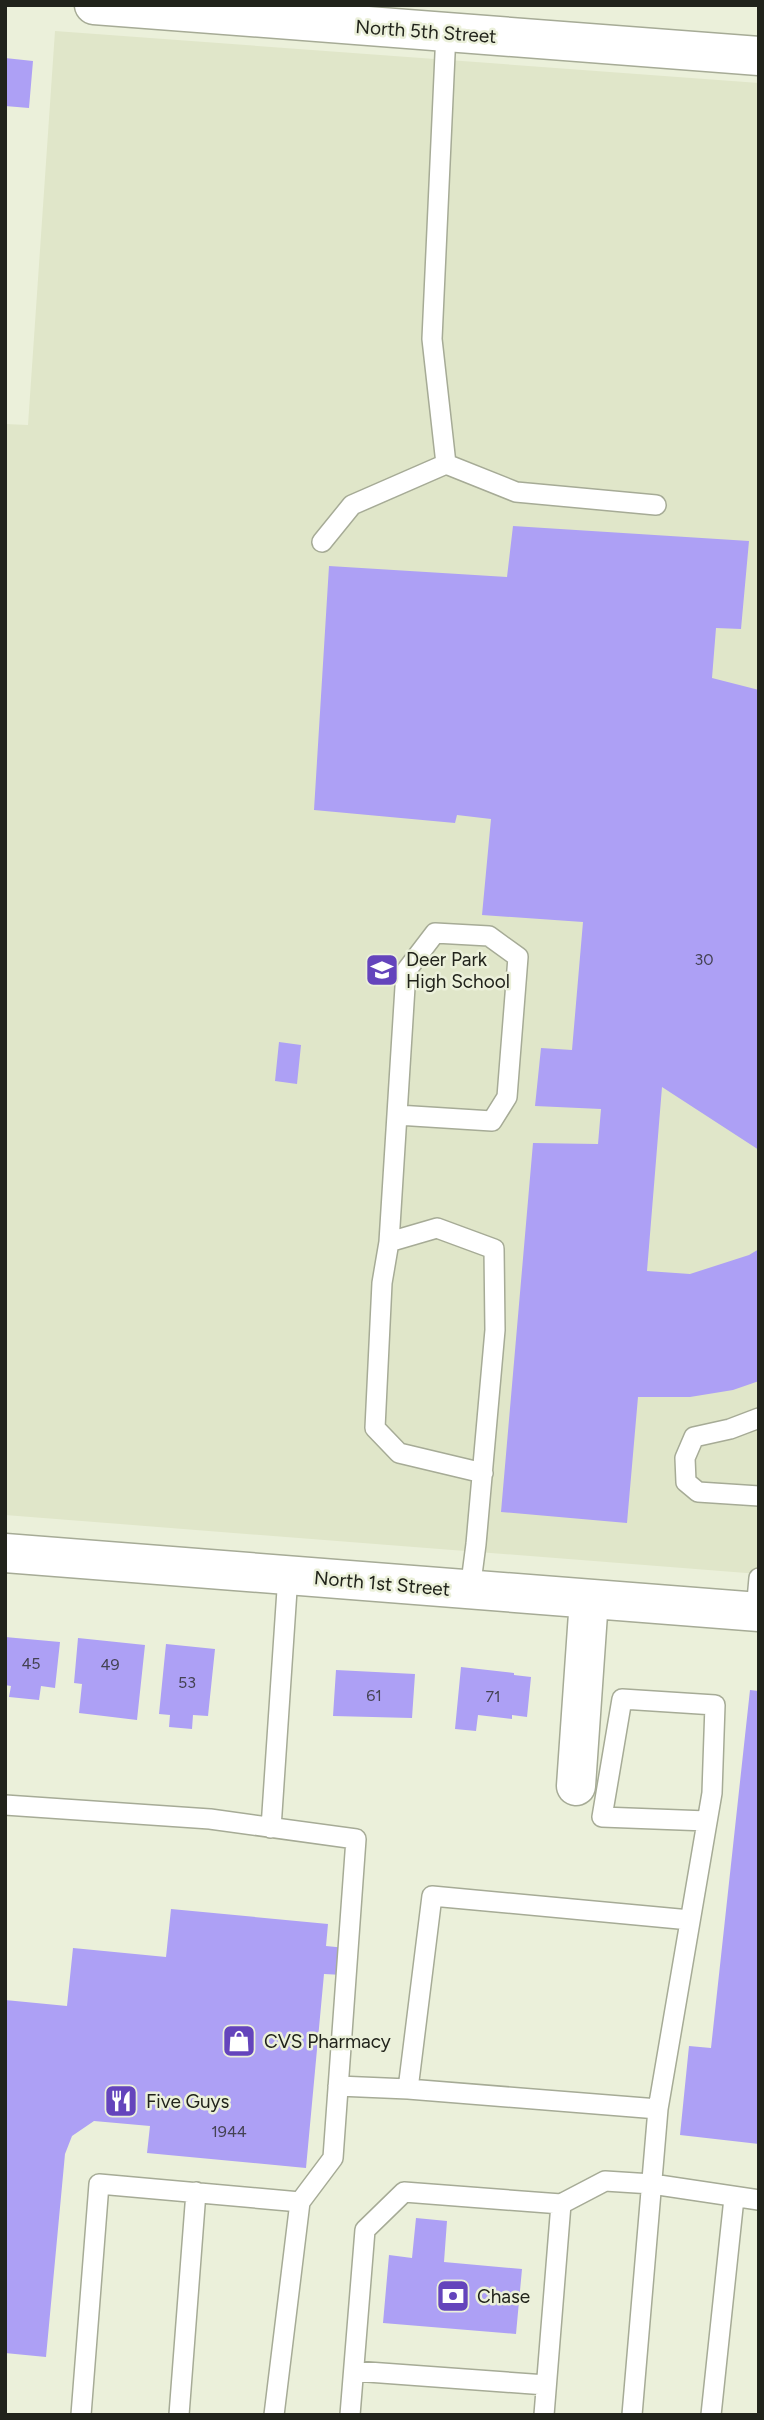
<svg xmlns="http://www.w3.org/2000/svg" width="764" height="2420" font-family="Figtree,sans-serif">
<rect width="100%" height="100%" fill="#ebf0da"/>
<path fill="#e0e6c9" d="M 55,31 L 759,83 L 759,1574 L 5,1515 L 5,424 L 28,425 Z"/>
<path fill="#ada0f5" d="M 5,58 L 33,61 L 29,108 L 5,106 Z
M 513,526 L 749,541 L 741,629 L 716,628 L 712,678 L 759,690 L 759,1150 L 662,1087 L 647,1271 L 690,1274 L 749,1255 L 759,1249 L 759,1381 L 733,1390 L 690,1397 L 638,1397 L 627,1523 L 501,1512 L 533,1143 L 598,1144 L 601,1109 L 535,1106 L 541,1048 L 572,1050 L 583,922 L 482,915 L 491,819 L 457,815 L 455,823 L 314,810 L 329,566 L 507,577 Z
M 279,1042 L 301,1045 L 297,1084 L 275,1081 Z
M 5,1637 L 60,1642 L 55,1688 L 41,1686 L 39,1700 L 9,1697 L 11,1686 L 5,1685 Z
M 78,1638 L 145,1645 L 137,1720 L 79,1713 L 82,1684 L 74,1683 Z
M 166,1644 L 215,1649 L 208,1716 L 193,1715 L 192,1729 L 169,1727 L 170,1715 L 159,1714 Z
M 461,1667 L 514,1673 L 514,1675 L 531,1677 L 527,1717 L 512,1715 L 512,1719 L 478,1715 L 476,1731 L 455,1729 Z
M 336,1670 L 415,1674 L 412,1718 L 333,1716 Z
M 750,1690 L 759,1691 L 759,2144 L 680,2135 L 689,2046 L 711,2048 Z
M 171,1909 L 328,1924 L 326,1946 L 346,1948 L 343,1975 L 324,1974 L 306,2168 L 147,2153 L 150,2126 L 94,2121 L 72,2136 L 65,2154 L 46,2357 L 5,2353 L 5,2000 L 67,2006 L 73,1948 L 166,1957 Z
M 416,2218 L 447,2221 L 444,2262 L 522,2269 L 516,2334 L 383,2323 L 389,2255 L 412,2258 Z"/>
<g fill="none" stroke-linecap="round" stroke-linejoin="round">
<defs>
<path id="lane" d="M 446,32 L 432,339 L 446,464 L 516,492 L 656,505
M 322,542 L 352,505 L 446,464
M 389,1242 L 406,971 L 435,933 L 489,936 L 518,957 L 507,1097 L 492,1121 L 397,1115
M 759,1418 L 730,1429 L 694,1437 L 685,1458 L 686,1482 L 698,1492 L 759,1496
M 470,1590 L 476,1544 L 495,1330 L 494,1249 L 437,1228 L 389,1242 L 382,1283 L 375,1428 L 399,1453 L 483,1473
M 756,1611 L 759,1578
M 5,1805 L 210,1819 L 356,1839 L 333,2158 L 300,2202
M 271,1828 L 288,1575
M 338,2086 L 408,2089
M 658,2109 L 408,2089 L 432,1896 L 690,1920
M 561,2204 L 605,2181 L 652,2184 L 759,2200
M 354,2371 L 546,2385
M 81,2415 L 99,2184 L 300,2202 L 274,2415
M 179,2415 L 196,2192
M 350,2415 L 365,2230 L 404,2192 L 561,2204 L 544,2415
M 632,2415 L 658,2109 L 712,1793 L 715,1705 L 622,1699 L 602,1817 L 707,1821
M 711,2415 L 734,2198"/>
<path id="street" d="M 94,5 L 759,56
M 5,1553 L 759,1612
M 576,1786 L 589,1599"/>
</defs>
<use href="#lane" stroke="#a6ab96" stroke-width="22"/>
<use href="#street" stroke="#a6ab96" stroke-width="41"/>
<use href="#lane" stroke="#fff" stroke-width="19"/>
<use href="#street" stroke="#fff" stroke-width="38"/>
</g>
<defs>
<symbol id="school-square" viewBox="-11 -11 22 22"><rect x="-9" y="-9" width="18" height="18" rx="4" fill="#6444bc" stroke="#ebf0da"/><path d="M0-5L7-2L0 1L-7-2ZM-4 1L0 2.5L4 1V4Q0 6-4 4Z" fill="#fff"/></symbol>
<symbol id="shop-square" viewBox="-11 -11 22 22"><rect x="-9" y="-9" width="18" height="18" rx="4" fill="#6444bc" stroke="#ebf0da"/><path d="M-5-2.5h2.3a2.7 3.5 0 0 1 5.4 0H5L5.5 6h-11ZM-1.5-2.5h3a1.5 2.3 0 0 0-3 0Z" fill="#fff"/></symbol>
<symbol id="restaurant-square" viewBox="-11 -11 22 22"><rect x="-9" y="-9" width="18" height="18" rx="4" fill="#6444bc" stroke="#ebf0da"/><path d="M-5-6h1v4h1v-4h1v4h1v-4h1v5L-1.5 .5V6h-2V.5L-5-1ZM5-6V6H3V1.5H1.5Q1.5-4 5-6Z" fill="#fff"/></symbol>
<symbol id="bank-square" viewBox="-11 -11 22 22"><rect x="-9" y="-9" width="18" height="18" rx="4" fill="#6444bc" stroke="#ebf0da"/><path d="M-6-4H6V4H-6ZM0-2.3a2.3 2.3 0 1 0 0 4.6a2.3 2.3 0 1 0 0-4.6Z" fill="#fff"/></symbol>
</defs>
<g fill-rule="evenodd">
<use href="#school-square" x="363" y="951" width="38" height="38"/>
<use href="#shop-square" x="220" y="2022" width="38" height="38"/>
<use href="#restaurant-square" x="102" y="2082" width="38" height="38"/>
<use href="#bank-square" x="434" y="2277" width="38" height="38"/>
</g>
<g text-anchor="middle" stroke-width="5" stroke-linejoin="round" paint-order="stroke">
<g font-size="16" fill="#444252">
<text x="704" y="965">30</text>
<text x="31" y="1669">45</text>
<text x="110" y="1670">49</text>
<text x="187" y="1688">53</text>
<text x="374" y="1701">61</text>
<text x="493" y="1702">71</text>
<text x="229" y="2137">1944</text>
</g>
<g font-size="19" fill="#21231b" stroke="#ebf0da">
<text transform="translate(426 31) rotate(4)" y="7">North 5th Street</text>
<text transform="translate(382 1583) rotate(5)" y="7">North 1st Street</text>
</g>
<g font-size="19" fill="#21231b" stroke="#ebf0da" text-anchor="start">
<text x="406" y="966">Deer Park<tspan x="406" dy="22">High School</tspan></text>
<text x="264" y="2048">CVS Pharmacy</text>
<text x="146" y="2108">Five Guys</text>
<text x="477" y="2303">Chase</text>
</g>
</g>
<rect width="764" height="2420" fill="none" stroke="#21231b" stroke-width="14"/>
</svg>
